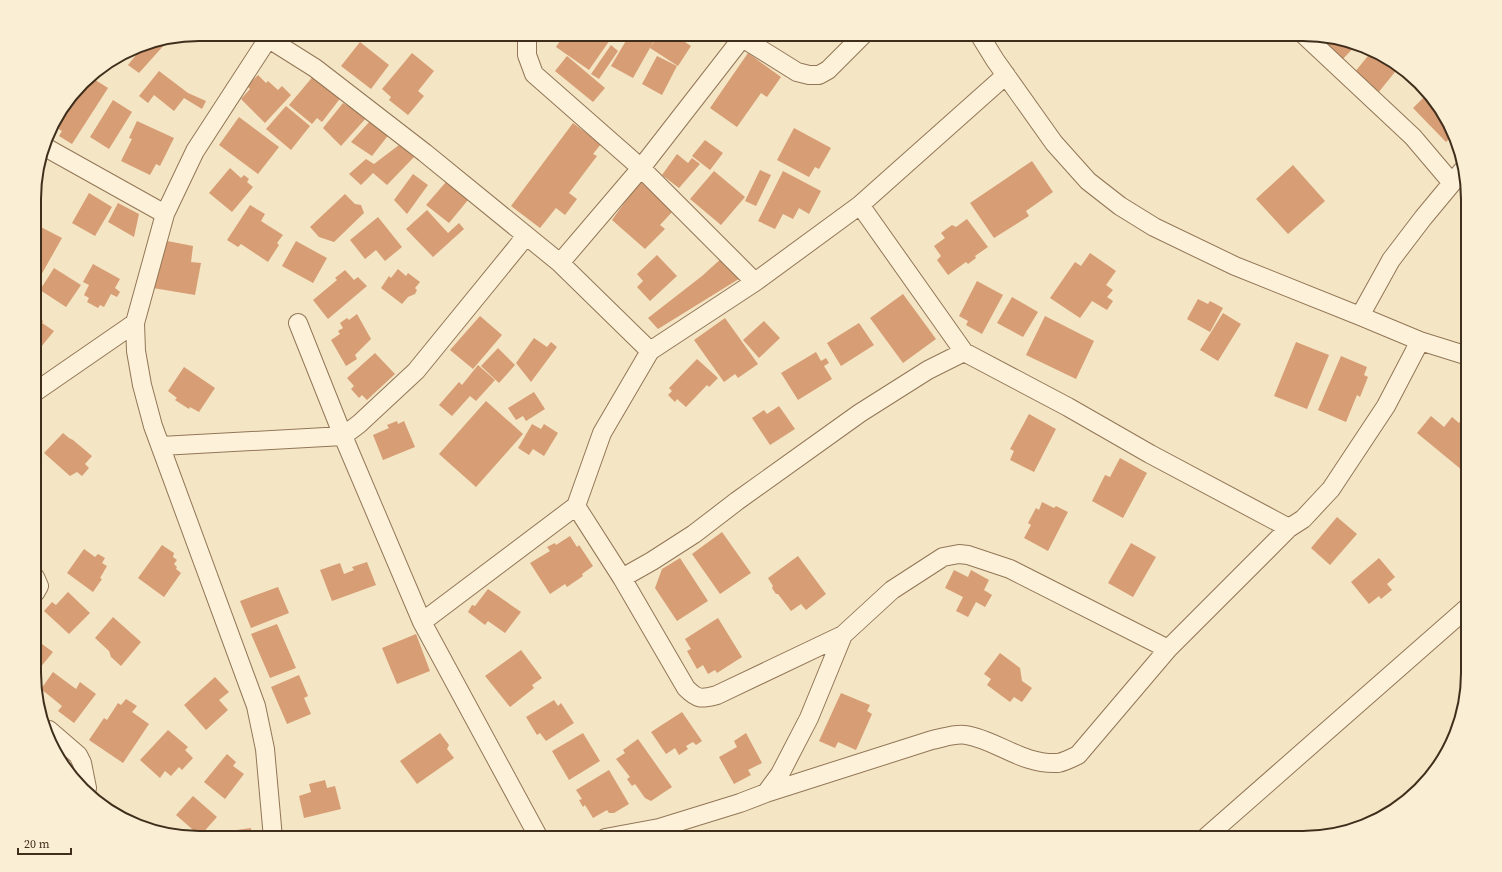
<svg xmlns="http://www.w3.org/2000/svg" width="1502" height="872" font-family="'Source Serif 4',serif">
<rect width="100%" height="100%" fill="#f4e5c4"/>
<path fill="#d79d74" d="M 550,34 L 608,34 L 612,37 L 589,70 L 556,47 L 560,41 Z
M 630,34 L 647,34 L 655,39 L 633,78 L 611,66 Z
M 659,34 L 673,34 L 691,46 L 678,66 L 650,48 Z
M 1319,36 L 1346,40 L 1357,44 L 1343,59 Z
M 162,41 L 165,44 L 139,73 L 128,65 L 136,55 L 130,50 L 136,46 Z
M 360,42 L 389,65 L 371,89 L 341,66 Z
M 611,45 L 618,51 L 599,79 L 591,74 Z
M 1372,51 L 1386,56 L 1399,67 L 1378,93 L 1354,73 Z
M 412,53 L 434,71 L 418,91 L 424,96 L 408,115 L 389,100 L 391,97 L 382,89 Z
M 748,53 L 781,77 L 767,97 L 761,93 L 737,127 L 710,108 Z
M 567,56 L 605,88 L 593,102 L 555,71 Z
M 657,56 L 677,66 L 662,95 L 642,84 Z
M 159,71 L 188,93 L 206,101 L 202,109 L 184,98 L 174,111 L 154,95 L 148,103 L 139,96 Z
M 315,74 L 342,96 L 322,122 L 317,118 L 312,124 L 289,105 Z
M 258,75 L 266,83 L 268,81 L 278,90 L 282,86 L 291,95 L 265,123 L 241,99 L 250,89 L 247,86 Z
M 89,76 L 108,88 L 72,144 L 59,136 L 62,131 L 52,125 Z
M 1428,93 L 1446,116 L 1452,136 L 1446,142 L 1413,108 Z
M 113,100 L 132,112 L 109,149 L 90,137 Z
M 343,103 L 367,117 L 341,146 L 323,128 Z
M 286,106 L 310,126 L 291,150 L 266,129 Z
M 239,117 L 279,147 L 258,174 L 219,145 Z
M 371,120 L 390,133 L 372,156 L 351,142 Z
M 137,121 L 174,138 L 160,166 L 156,164 L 150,175 L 121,161 L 132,139 L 129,138 Z
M 573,123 L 601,144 L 593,154 L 597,156 L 569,193 L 577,199 L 565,215 L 556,208 L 540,228 L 511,206 Z
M 794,128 L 831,148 L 819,169 L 815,167 L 809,177 L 777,160 Z
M 705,140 L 723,153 L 710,170 L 692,156 Z
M 399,145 L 414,157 L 387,185 L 373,173 L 361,185 L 349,174 L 366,159 L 374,164 Z
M 677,154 L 688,163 L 692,158 L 700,164 L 679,188 L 662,175 Z
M 1032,161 L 1053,192 L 1026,211 L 1029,216 L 994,238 L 970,203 Z
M 1293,165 L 1325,201 L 1288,234 L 1256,199 Z
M 230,168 L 241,178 L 244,175 L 249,179 L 247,182 L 253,187 L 232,212 L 209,193 Z
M 760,170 L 771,175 L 756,206 L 745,201 Z
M 714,171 L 745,197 L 721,225 L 690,199 Z
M 783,171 L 821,191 L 809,214 L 799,208 L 793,219 L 783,214 L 775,229 L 758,221 Z
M 413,174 L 428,185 L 407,214 L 394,200 Z
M 640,181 L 673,211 L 660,225 L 665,229 L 645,249 L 612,220 Z
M 446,182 L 468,200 L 449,223 L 426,205 Z
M 89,193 L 112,207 L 95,236 L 72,223 Z
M 345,194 L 355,204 L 361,205 L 364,213 L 334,242 L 319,237 L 310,227 Z
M 118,203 L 139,214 L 134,237 L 108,222 Z
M 250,205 L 265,214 L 261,221 L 283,235 L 277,243 L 279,245 L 268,262 L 241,244 L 238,247 L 227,240 Z
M 427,210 L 448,233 L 459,223 L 464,229 L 433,257 L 406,229 Z
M 378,217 L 402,247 L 385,261 L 376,250 L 365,259 L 350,240 Z
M 967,219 L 988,247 L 975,256 L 976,258 L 968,264 L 966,262 L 948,275 L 937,260 L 941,256 L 934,246 L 945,238 L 941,233 L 952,225 L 956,227 Z
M 35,224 L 62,238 L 40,277 L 35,275 Z
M 162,240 L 193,246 L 191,262 L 201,263 L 195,295 L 153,288 Z
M 296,241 L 327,258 L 313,283 L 282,266 Z
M 1090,253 L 1116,271 L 1106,285 L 1113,290 L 1107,297 L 1113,301 L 1107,310 L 1092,301 L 1080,318 L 1050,298 L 1075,262 L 1081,266 Z
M 657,255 L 677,276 L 650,301 L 637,287 L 643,281 L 637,274 Z
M 723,257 L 742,277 L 658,329 L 648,318 L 702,276 Z
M 93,264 L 120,279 L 115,288 L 120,292 L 117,297 L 111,294 L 104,307 L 100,305 L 98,308 L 87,302 L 89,298 L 84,295 L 89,285 L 83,282 Z
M 54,268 L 81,285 L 66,307 L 40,290 Z
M 398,269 L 406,276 L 408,273 L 420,282 L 415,288 L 417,290 L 415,294 L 408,297 L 402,304 L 381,288 L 389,276 L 391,278 Z
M 345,270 L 354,280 L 358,277 L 367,286 L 328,319 L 313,300 L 337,280 L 335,278 Z
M 977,281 L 1003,295 L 982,334 L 966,325 L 968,321 L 959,316 Z
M 903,294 L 936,339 L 903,363 L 870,318 Z
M 1012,297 L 1038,312 L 1023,337 L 997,323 Z
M 1198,299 L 1208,304 L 1210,301 L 1223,308 L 1210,332 L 1187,319 Z
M 1223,313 L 1241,324 L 1218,361 L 1200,350 Z
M 357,314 L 371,339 L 355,355 L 357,359 L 346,366 L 331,340 L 340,334 L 338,331 L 343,328 L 340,323 L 347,318 L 349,320 Z
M 37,316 L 43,321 L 42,323 L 54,331 L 41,347 L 37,344 L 35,347 L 35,318 Z
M 480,316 L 502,335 L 473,369 L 450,350 Z
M 1045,316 L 1094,341 L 1076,379 L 1026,355 Z
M 725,318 L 758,364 L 738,378 L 735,374 L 724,382 L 694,340 Z
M 764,321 L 780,338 L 759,358 L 743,340 Z
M 859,323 L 874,345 L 841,366 L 827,343 Z
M 534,338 L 547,347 L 551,342 L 557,347 L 531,382 L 516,363 Z
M 1296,342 L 1329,355 L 1307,409 L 1274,396 Z
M 498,348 L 515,365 L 499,383 L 481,366 Z
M 816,352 L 821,361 L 826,358 L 829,363 L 824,366 L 832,379 L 798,400 L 781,373 Z
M 375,353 L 395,374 L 367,400 L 362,395 L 359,398 L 351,389 L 354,386 L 347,378 Z
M 1341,356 L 1367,367 L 1364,375 L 1368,377 L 1360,397 L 1357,395 L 1346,422 L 1318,410 Z
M 697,359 L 718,378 L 709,387 L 707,385 L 686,407 L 677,399 L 675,402 L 668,395 L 672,391 L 669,388 Z
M 478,365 L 495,380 L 476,401 L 470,396 L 452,416 L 439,405 L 459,382 L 462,385 Z
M 184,367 L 215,388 L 199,412 L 190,407 L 189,409 L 175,400 L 177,398 L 168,391 Z
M 534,392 L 545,409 L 526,421 L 523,416 L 516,420 L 508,408 Z
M 486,401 L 523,434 L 476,487 L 439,454 Z
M 779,406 L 795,429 L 770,445 L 752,418 L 764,410 L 767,414 Z
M 1029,414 L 1056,429 L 1034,472 L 1010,460 L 1014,451 L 1010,449 Z
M 1466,415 L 1468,416 L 1468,475 L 1417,433 L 1431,416 L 1444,427 L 1452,417 L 1459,423 Z
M 397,421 L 398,424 L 404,421 L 415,447 L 383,460 L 373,435 L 389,428 L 387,425 Z
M 532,424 L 541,429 L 544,424 L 558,433 L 544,456 L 533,449 L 529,455 L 518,448 Z
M 63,433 L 69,438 L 73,440 L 92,456 L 85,464 L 89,468 L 82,476 L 77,472 L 70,476 L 44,453 Z
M 1120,458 L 1147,473 L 1123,518 L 1092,501 L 1105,475 L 1110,477 Z
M 1042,502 L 1054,508 L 1056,506 L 1068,512 L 1048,551 L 1024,538 L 1031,525 L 1028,523 L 1036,508 L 1039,510 Z
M 1337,517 L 1357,534 L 1330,565 L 1311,548 Z
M 722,532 L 751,573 L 720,594 L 692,554 Z
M 570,536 L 577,547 L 579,545 L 593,566 L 582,574 L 583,576 L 567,587 L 565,584 L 550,594 L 530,563 L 550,551 L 547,547 L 555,543 L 556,545 Z
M 1131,543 L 1156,557 L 1133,597 L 1108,583 Z
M 162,545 L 174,553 L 173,557 L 177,560 L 174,564 L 177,567 L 176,569 L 181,573 L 164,597 L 138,578 Z
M 84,549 L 95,557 L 98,554 L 105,558 L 102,563 L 107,566 L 100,578 L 102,579 L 93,592 L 67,573 Z
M 798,556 L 826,594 L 806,610 L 801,604 L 791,611 L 778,594 L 776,594 L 772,588 L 773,586 L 768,578 Z
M 680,558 L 708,601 L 677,621 L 655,588 L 662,569 Z
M 1379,558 L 1395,577 L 1387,584 L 1392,590 L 1381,599 L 1379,596 L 1369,604 L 1351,582 Z
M 367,562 L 376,585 L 332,601 L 320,570 L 340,563 L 344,574 L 354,570 L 352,567 Z
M 954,570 L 968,577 L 971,570 L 989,580 L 984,590 L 992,595 L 985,607 L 976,602 L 968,617 L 956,611 L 963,597 L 945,588 Z
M 278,587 L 289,613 L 251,628 L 240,601 Z
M 488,589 L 521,612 L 505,633 L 488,621 L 485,625 L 468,612 L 472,605 L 475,606 Z
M 68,592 L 90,613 L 69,634 L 44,611 L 52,602 L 56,605 Z
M 113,617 L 141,642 L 121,666 L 111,657 L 109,651 L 95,638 Z
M 718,618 L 742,657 L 717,673 L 715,670 L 708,674 L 703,665 L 697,669 L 687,651 L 691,649 L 685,639 Z
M 277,624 L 296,668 L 270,678 L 251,634 Z
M 416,634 L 430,671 L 397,684 L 382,648 Z
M 35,639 L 53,652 L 35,674 Z
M 521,650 L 542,678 L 532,685 L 534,688 L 510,707 L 485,676 Z
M 1000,653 L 1020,668 L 1022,681 L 1032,688 L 1022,702 L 1014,697 L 1010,702 L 987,685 L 991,679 L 984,674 Z
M 53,672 L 76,689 L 80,682 L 96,694 L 74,723 L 58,711 L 62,706 L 41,689 Z
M 299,675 L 308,696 L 304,698 L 311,714 L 287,724 L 271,687 Z
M 215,677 L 229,692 L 219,700 L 228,710 L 206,730 L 184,705 Z
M 841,693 L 870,705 L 867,711 L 872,714 L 856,750 L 838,742 L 835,748 L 819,741 Z
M 126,699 L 137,706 L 132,712 L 149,724 L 123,763 L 89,740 L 104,718 L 107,720 L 118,703 L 121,705 Z
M 554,700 L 558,706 L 561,703 L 574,723 L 546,741 L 540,733 L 537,735 L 526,717 Z
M 682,712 L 702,741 L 696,745 L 693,742 L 686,746 L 688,749 L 679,755 L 675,748 L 666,754 L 651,732 Z
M 168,730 L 188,747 L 185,750 L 193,758 L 182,770 L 179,767 L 171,776 L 165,771 L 160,778 L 140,760 Z
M 440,733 L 449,745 L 447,749 L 454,758 L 417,784 L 400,761 Z
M 583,733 L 600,761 L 569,780 L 552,751 Z
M 746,733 L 762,763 L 748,770 L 751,775 L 734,784 L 719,757 L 737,747 L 734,741 Z
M 638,739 L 672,787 L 651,801 L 645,798 L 635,784 L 632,786 L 627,779 L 630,777 L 616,759 L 625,753 L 623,750 Z
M 227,754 L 236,762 L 233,766 L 244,774 L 225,799 L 204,782 Z
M 609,770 L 629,804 L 614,813 L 609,813 L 607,810 L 593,818 L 585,805 L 583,807 L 579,800 L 582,799 L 576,790 Z
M 325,780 L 327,788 L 335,786 L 341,809 L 304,818 L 299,796 L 311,792 L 309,784 Z
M 193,796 L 217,817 L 200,836 L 176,815 Z
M 251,828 L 252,838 L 222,838 L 222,832 Z
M 752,830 L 755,838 L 736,838 Z"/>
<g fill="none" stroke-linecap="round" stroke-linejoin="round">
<defs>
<path id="minor" d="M 261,34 L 315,68 L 425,153 L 560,263 L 650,351
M 271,34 L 195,151 L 165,214 L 135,323 L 136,351 L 142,385 L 153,426 L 256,706 L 265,749 L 273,838
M 527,34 L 527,55 L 534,74 L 641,168 L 755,282
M 736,34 L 797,72 L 809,75 L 819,75 L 828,70 L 864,34
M 979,34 L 995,60 L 1054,143 L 1088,181 L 1120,206 L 1154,227 L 1235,266 L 1360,316 L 1420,341 L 1468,356
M 1303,34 L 1413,137 L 1452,183
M 45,147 L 165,214
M 860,205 L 964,352
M 560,263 L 641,168 L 742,38
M 1360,316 L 1391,260 L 1423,218 L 1462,171
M 298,323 L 343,436 L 422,622 L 539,838
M 35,392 L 135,323
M 161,446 L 343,436 L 359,424 L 416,371 L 526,236
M 576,506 L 622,578 L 686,688 C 698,700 701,699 717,695 L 843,635 L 892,590 L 943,557 L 959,554 L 968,555 L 1010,569 L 1168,649 L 1289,528 L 1303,519 L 1331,489 L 1386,406 L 1420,341
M 35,577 L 39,586 L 35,593
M 622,578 L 652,561 L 694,534 L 737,501 L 860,413 L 928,370 L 964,352 L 1068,407 L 1150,454 L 1289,528
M 422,622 L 576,506 L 602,433 L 650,351 L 755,282 L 860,205 L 1006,75
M 49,730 L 78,755 L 82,763 L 87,788
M 766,793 L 932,740 C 943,738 955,733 966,735 C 997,740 1022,765 1058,763 C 1064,762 1072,758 1078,755 L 1168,649
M 605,838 L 659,828 L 740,803 L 766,793 L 780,774 L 809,718 L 843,635
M 1205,838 L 1468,607"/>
</defs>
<use href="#minor" stroke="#927657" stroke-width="20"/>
<use href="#minor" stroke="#fdf2d9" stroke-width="18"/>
</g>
<path d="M0 0H1502V872H0ZM199 41H1303A158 158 0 0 1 1461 199V673A158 158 0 0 1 1303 831H199A158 158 0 0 1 41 673V199A158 158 0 0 1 199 41Z" fill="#faefd4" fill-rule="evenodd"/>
<path fill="none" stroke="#402e1d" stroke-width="2" d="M199 41H1303A158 158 0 0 1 1461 199V673A158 158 0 0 1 1303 831H199A158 158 0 0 1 41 673V199A158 158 0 0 1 199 41Z"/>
<path d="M18 848v6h53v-6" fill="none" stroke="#402e1d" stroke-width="2"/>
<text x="24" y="848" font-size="12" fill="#402e1d" stroke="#faefd4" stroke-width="3" paint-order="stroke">20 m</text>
</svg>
